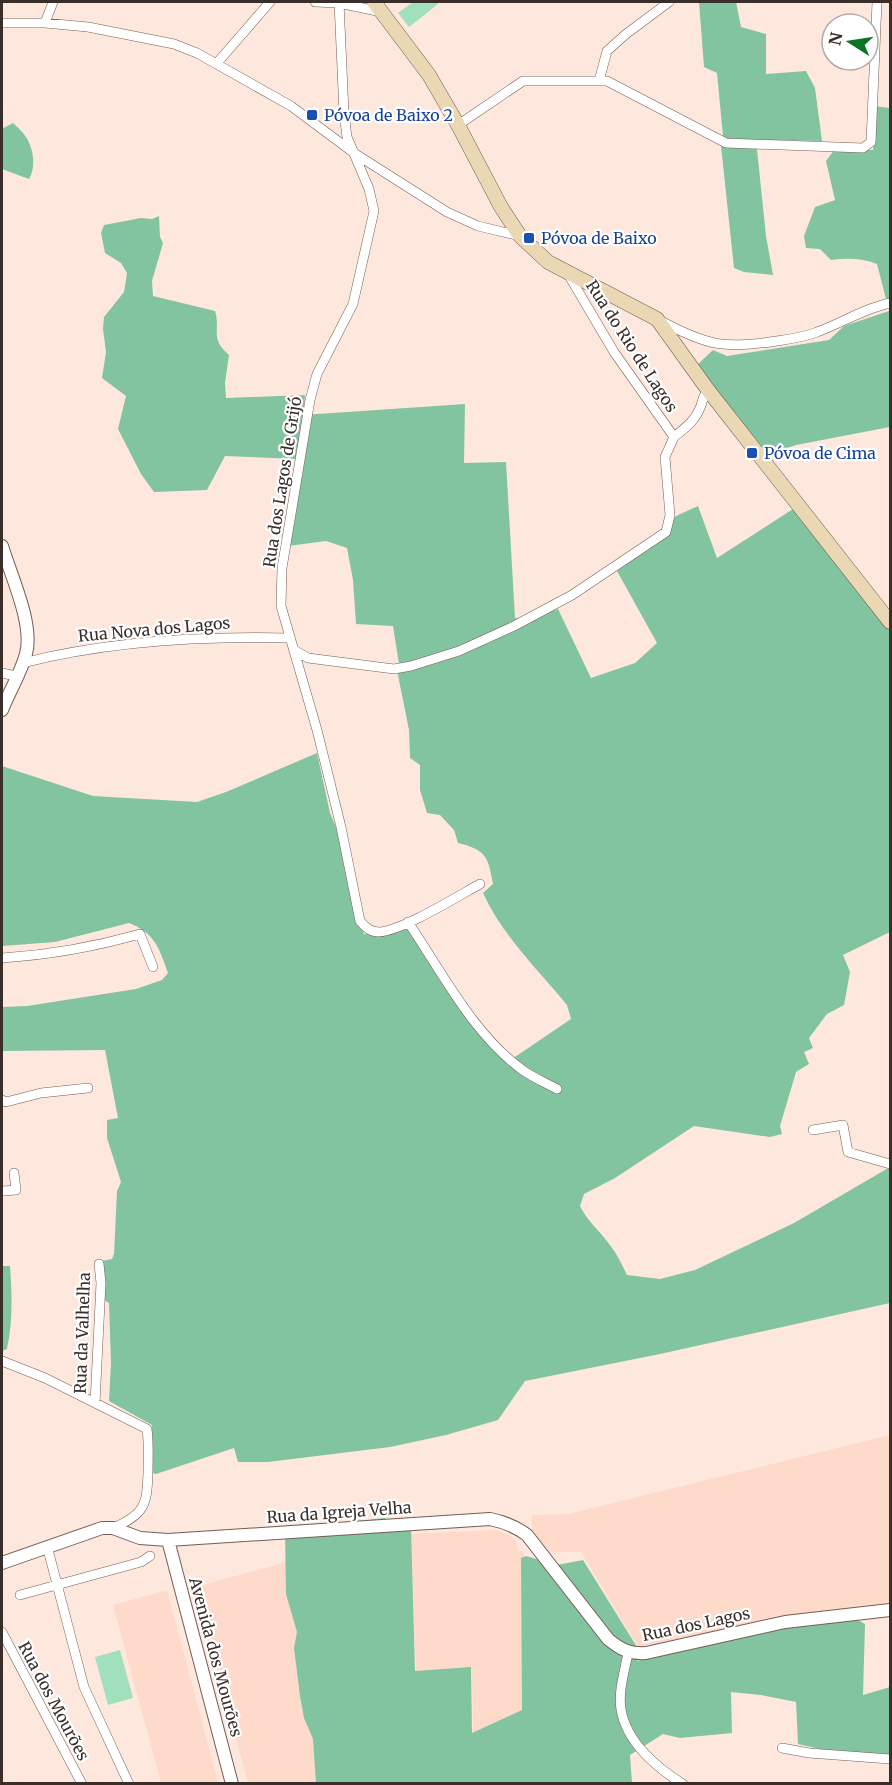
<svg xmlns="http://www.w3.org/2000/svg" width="892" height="1785" font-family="Merriweather,serif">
<rect width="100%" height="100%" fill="#fee8de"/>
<path fill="#fddaca" d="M 890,1435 L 890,1605 L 788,1617 L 638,1647 L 581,1552 L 548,1552 L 532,1532 L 532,1515 L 568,1514 Z
M 495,1530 L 510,1535 L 516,1542 L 519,1551 L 524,1551 L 521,1783 L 474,1783 L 472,1669 L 416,1671 L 411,1534 Z
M 291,1561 L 324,1783 L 248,1783 L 195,1587 Z
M 167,1590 L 196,1699 L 218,1783 L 161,1783 L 149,1738 L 113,1605 Z"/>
<path fill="#a0e0bc" d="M 413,2 L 437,2 L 438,4 L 409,27 L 398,13 Z
M 120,1650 L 133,1698 L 108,1705 L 95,1657 Z"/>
<path fill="#83c4a0" d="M 699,2 L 736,2 L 741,27 L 766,34 L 766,74 L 806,71 L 815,88 L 822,141 L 756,140 L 766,236 L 773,275 L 744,272 L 734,268 L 721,146 L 723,136 L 717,73 L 704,67 Z
M 874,106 L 890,108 L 890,298 L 886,299 L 877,264 C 862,258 848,258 831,260 L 820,249 L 806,248 L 804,236 L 815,207 L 835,200 L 826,161 L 835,149 L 873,150 L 876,134 Z
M 13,123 C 17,127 23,132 26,137 C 34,149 36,168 29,179 L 2,169 L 2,129 Z
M 159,216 L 160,237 L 163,243 L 152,281 L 153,296 L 215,311 C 221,330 209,338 229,355 L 225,383 L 226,398 L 305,395 L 303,415 L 465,404 L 464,463 L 506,462 L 515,618 L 525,619 L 558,609 L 591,678 L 635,663 L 657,643 L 617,571 L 660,539 L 676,516 L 698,506 L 717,558 L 793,509 L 880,617 L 890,608 L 890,932 L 843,955 L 850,972 L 844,1005 L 827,1014 L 809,1038 L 813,1048 L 804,1052 L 809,1064 L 796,1072 L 780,1126 L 782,1134 L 770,1137 L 694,1126 L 615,1178 L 584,1194 L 580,1206 C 588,1222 599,1230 610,1245 C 617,1254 622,1265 627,1275 L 660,1279 L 695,1270 L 794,1223 L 890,1167 L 890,1303 L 660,1354 L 525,1381 L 498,1420 L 446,1435 L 390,1447 L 268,1462 L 238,1462 L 234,1448 L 156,1474 L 152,1473 L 152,1425 L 109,1401 L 111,1363 L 109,1303 L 104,1300 L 102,1261 L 112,1259 L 114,1254 L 117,1191 L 121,1182 L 107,1138 L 107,1120 L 118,1118 L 105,1050 L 2,1051 L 2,1007 L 27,1006 L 136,989 L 162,980 L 168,973 C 159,948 155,933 129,923 L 55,942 L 2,946 L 2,766 L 93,796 L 197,802 L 226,792 L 317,753 L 330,813 L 339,835 L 355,911 L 364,934 L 373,934 L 407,927 L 458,1003 L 509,1061 L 571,1019 L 567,1005 C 538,970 502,935 483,893 L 493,884 C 488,856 486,850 458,843 L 454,830 L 440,815 L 427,813 L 420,790 L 420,765 L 410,758 L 409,730 L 398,675 L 399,664 L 393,626 L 356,624 L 353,580 L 347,548 L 326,541 L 288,546 L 297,459 L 225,456 L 207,490 L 154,492 L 141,474 L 118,429 L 126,396 L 102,378 L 106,352 L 103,329 L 104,317 L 124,292 L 127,273 L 121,263 L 105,253 L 101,233 L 104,225 L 141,218 L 152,219 Z
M 889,311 L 890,318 L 890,427 L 796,445 L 766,455 L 696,366 L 713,350 L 727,356 L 829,340 L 844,326 Z
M 2,1266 L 10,1266 C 12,1294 13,1321 7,1349 L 2,1351 Z
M 384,1518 L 406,1527 L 411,1527 L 415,1671 L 471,1667 L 472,1733 L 522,1710 L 521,1558 L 526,1556 L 557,1565 L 583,1560 L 637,1647 L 637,1661 L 698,1648 L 746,1632 L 856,1619 L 865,1624 L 863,1695 L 890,1687 L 890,1755 L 845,1755 L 798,1744 L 796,1702 L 761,1695 L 731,1692 L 732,1733 L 680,1738 L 663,1734 L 630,1755 L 632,1783 L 316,1783 L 313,1739 L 304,1718 L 300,1696 L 294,1648 L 297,1632 L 286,1594 L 285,1530 Z"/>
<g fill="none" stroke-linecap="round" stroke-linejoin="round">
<defs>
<path id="minor" d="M 315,2 L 339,3 L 382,12
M 339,2 L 344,113 L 347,137 L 369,189 L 374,211 L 353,304 L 317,374 L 310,400 L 282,568 L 281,606 L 317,730 L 341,827 L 360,921 C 365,927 370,932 379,932 C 402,931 458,896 480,884
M 2,23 L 45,23 L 88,27 L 174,44 L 197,53 L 291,106 L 354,153 L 447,212 L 478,226 L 520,236
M 45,23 L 53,2
M 217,63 L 270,2
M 599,81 L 607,51 L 626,34 L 669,2
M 458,125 L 523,81 L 607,81 L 726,143 L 863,148 L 871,142 L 877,2
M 661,321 C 708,346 724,349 777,341 C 790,339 805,337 817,332 C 842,323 865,308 890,303
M 674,437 C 685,428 695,421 700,408 C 703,401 703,395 708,390
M 294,650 L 308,658 L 394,669 L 411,666 L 459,651 L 514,626 L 572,595 L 666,532 L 670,515 L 665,457 L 674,437 L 614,352 L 568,274
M 23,663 C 109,641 200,636 289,638
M 2,673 L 16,676
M 408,922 C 442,972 474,1036 524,1071 C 534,1078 546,1083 557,1089
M 2,958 C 49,955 94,947 140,934 L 153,967
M 2,1100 L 6,1102 L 41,1093 L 88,1088
M 813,1130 L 843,1125 L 848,1152 L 890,1164
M 2,1191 L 16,1190 L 14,1173
M 2,1361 L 45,1378 L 147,1429 C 149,1444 148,1457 148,1472 C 147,1505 145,1514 113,1528
M 95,1403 L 101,1283 L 99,1264
M 47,1546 L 84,1687 L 129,1784
M 20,1595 L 141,1562 L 150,1556
M 2,1632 L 82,1784
M 628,1653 C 625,1670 618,1691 621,1709 C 626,1742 657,1768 683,1784
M 782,1748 L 809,1753 L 890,1759"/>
<path id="tertiary" d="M 2,546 C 11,576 34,624 26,654 C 21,673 9,692 2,710
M 168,1540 L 232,1784
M 2,1563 L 102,1528 L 113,1528 L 140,1538 L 168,1540 L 490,1519 C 505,1522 515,1526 527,1535 L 608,1639 C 621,1650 630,1654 646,1653 L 785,1622 L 890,1610"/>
<path id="secondary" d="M 374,2 L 429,75 L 458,125 L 501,207 L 520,236 L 548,262 L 657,319 L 708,390 L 890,622"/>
</defs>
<use href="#minor" stroke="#755d53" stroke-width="10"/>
<use href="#tertiary" stroke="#755d53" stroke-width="14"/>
<use href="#secondary" stroke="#755d53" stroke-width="15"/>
<use href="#minor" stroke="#fff" stroke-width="9"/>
<use href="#tertiary" stroke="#fff" stroke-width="12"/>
<use href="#secondary" stroke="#ead7b4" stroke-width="14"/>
</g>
<g fill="#1a4fb4" stroke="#fff" stroke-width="2">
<rect x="306" y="109" width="12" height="12" rx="3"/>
<rect x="523" y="232" width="12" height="12" rx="3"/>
<rect x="746" y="447" width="12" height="12" rx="3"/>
</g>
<g text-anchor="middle" stroke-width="4.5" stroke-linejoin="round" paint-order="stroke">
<g font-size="16" fill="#164399" stroke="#fff" text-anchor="start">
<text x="324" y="121">Póvoa de Baixo 2</text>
<text x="541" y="244">Póvoa de Baixo</text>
<text x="764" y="459">Póvoa de Cima</text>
</g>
<g font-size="16" fill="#392e2a" stroke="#fff">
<text transform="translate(632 346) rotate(57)" y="6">Rua do Rio de Lagos</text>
<text transform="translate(282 482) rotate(-81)" y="6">Rua dos Lagos de Grijó</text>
<text transform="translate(154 629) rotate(-5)" y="6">Rua Nova dos Lagos</text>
<text transform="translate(82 1333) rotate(-88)" y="6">Rua da Valhelha</text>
<text transform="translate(339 1512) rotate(-4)" y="6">Rua da Igreja Velha</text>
<text transform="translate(696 1624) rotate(-12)" y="6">Rua dos Lagos</text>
<text transform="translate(216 1657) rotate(75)" y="6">Avenida dos Mourões</text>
<text transform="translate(54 1701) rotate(62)" y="6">Rua dos Mourões</text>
</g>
</g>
<rect width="892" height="1785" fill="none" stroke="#392e2a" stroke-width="6"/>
<g transform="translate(850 42) rotate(282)"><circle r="28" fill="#ffffff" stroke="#b0abaa" stroke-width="1.5"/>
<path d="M0-4.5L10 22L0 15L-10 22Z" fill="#0d7426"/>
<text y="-9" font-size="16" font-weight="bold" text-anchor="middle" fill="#392e2a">N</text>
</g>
</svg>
